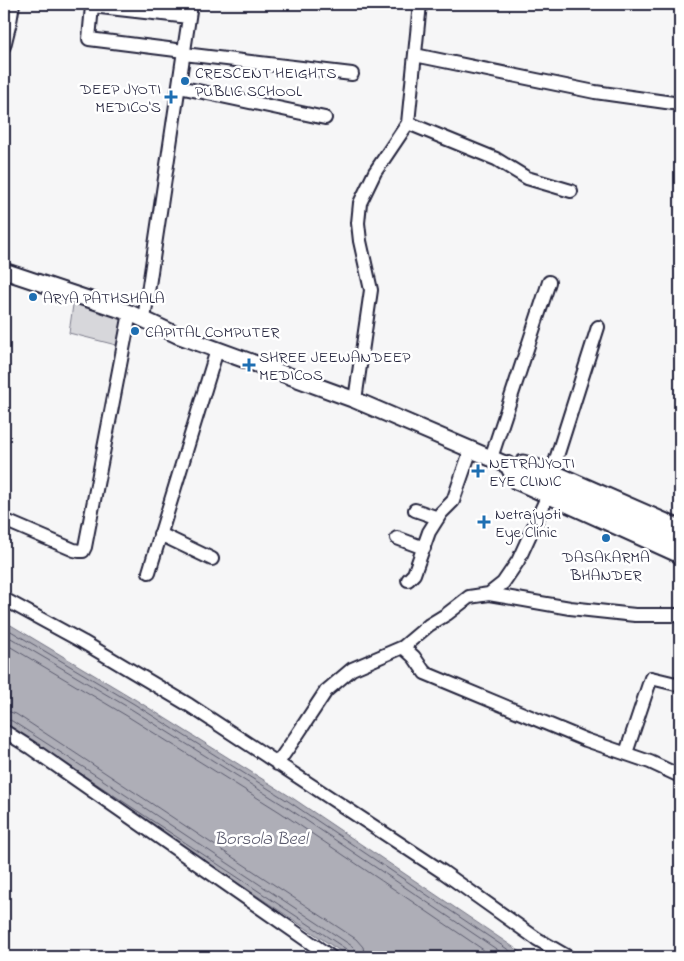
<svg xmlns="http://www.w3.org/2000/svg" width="684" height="961" font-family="'Indie Flower',sans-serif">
<rect width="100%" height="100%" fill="#f6f6f7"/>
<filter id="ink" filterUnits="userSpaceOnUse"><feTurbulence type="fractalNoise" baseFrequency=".02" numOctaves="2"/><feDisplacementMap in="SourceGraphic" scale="10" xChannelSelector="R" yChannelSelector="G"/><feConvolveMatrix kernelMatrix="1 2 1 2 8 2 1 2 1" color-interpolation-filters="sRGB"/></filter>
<g filter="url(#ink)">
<path fill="#d7d7db" stroke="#7c7c8b" d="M 74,298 L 126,314 L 120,346 L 69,333 Z"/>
<path fill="#aeaeb7" stroke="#767685" d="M 4,621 L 136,700 L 291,797 L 528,957 L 349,957 L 94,787 L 4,729 Z"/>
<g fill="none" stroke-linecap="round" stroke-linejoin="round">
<path stroke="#5a5a6d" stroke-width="1" d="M 4,627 L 134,704 L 288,801 L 519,957
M 4,634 L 131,709 L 285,806 L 508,957
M 4,643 L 127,716 L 280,812 L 494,957
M 4,711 L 10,712 L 16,714 L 104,772 L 356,939 L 363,947 L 365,957
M 4,719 L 12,721 L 100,778 L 352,946 L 356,951 L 358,957
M 68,765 L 349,951 L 351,954 L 351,957"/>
<defs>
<path id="minor" d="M 4,46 L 10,22 L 13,4
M 184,51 L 89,39 L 92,6 L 189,17
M 184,54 L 352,74
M 415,55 L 595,92 L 680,104
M 179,87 L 325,118
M 408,123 L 496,159 L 527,178 L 571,191
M 144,319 L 191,4
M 355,400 L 371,290 L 360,241 L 358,223 L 360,203 L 375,172 L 408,123 L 420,4
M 491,458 L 549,282
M 552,472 L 598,327
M 548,495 L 518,561 L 503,583 L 489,594 L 469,597 L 447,614 L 429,625 L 403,647 L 414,657 L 425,673 L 586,740 L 650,762 L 680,776
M 415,510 L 438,518
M 4,520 L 74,550 L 79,551 L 83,551 L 85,547 L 130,313
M 160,534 L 212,559
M 397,538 L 424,548
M 149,572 L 217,350
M 408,580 L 414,574 L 429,532 L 441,513 L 453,501 L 471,449
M 489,594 L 570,608 L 635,615 L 680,615
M 4,599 L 83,642 L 189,705 L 443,872 L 537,939 L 568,957
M 4,731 L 31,748 L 331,957
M 626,753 L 651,678 L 680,685
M 277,764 L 297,735 L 326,691 L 352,669 L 403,647"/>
<path id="major" d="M 4,271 L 130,313 L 177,335 L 355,400 L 549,483 L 680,542
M 523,463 L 552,472 L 680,528
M 507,464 L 516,481 L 680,555"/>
</defs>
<use href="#minor" stroke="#22223b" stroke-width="16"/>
<use href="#major" stroke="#22223b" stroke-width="19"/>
<use href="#minor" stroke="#fff" stroke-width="12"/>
<use href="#major" stroke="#fff" stroke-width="15"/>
</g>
</g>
<g fill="#1f6fb2" stroke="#fff" stroke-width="2">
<circle cx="185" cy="81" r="5"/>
<path d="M168.5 89.5h5v5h5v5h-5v5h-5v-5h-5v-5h5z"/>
<circle cx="33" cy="297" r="5"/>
<circle cx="135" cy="331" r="5"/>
<path d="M246.5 357.5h5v5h5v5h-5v5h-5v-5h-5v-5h5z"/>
<path d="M475.5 463.5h5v5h5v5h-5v5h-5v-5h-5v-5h5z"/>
<path d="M481.5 514.5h5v5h5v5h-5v5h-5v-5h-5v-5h5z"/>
<circle cx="606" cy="538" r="5"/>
</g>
<g text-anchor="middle" stroke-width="5" stroke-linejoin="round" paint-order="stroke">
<g font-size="16" fill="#22223b" stroke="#fff" text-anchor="start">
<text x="195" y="78">CRESCENT HEIGHTS<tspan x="195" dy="18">PUBLIC SCHOOL</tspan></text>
<text x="161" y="94" text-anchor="end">DEEP JYOTI<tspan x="161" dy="18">MEDICO'S</tspan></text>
<text x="43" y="303">ARYA PATHSHALA</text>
<text x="145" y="337">CAPITAL COMPUTER</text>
<text x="259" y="362">SHREE JEEWANDEEP<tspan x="259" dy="18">MEDICOS</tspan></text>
<text x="489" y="468">NETRAJYOTI<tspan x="489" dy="18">EYE CLINIC</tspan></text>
<text x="495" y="519">Netrajyoti<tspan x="495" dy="18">Eye Clinic</tspan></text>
<text x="606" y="562" text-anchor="middle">DASAKARMA<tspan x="606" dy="18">BHANDER</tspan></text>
</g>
<g font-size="18" font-style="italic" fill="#5a5a6d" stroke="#fff">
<text x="261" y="844">Borsola Beel</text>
</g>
</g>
<rect width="684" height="961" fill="none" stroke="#fff" stroke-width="20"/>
<rect x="10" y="10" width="664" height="941" fill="none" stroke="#22223b" stroke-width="2" filter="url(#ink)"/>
</svg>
